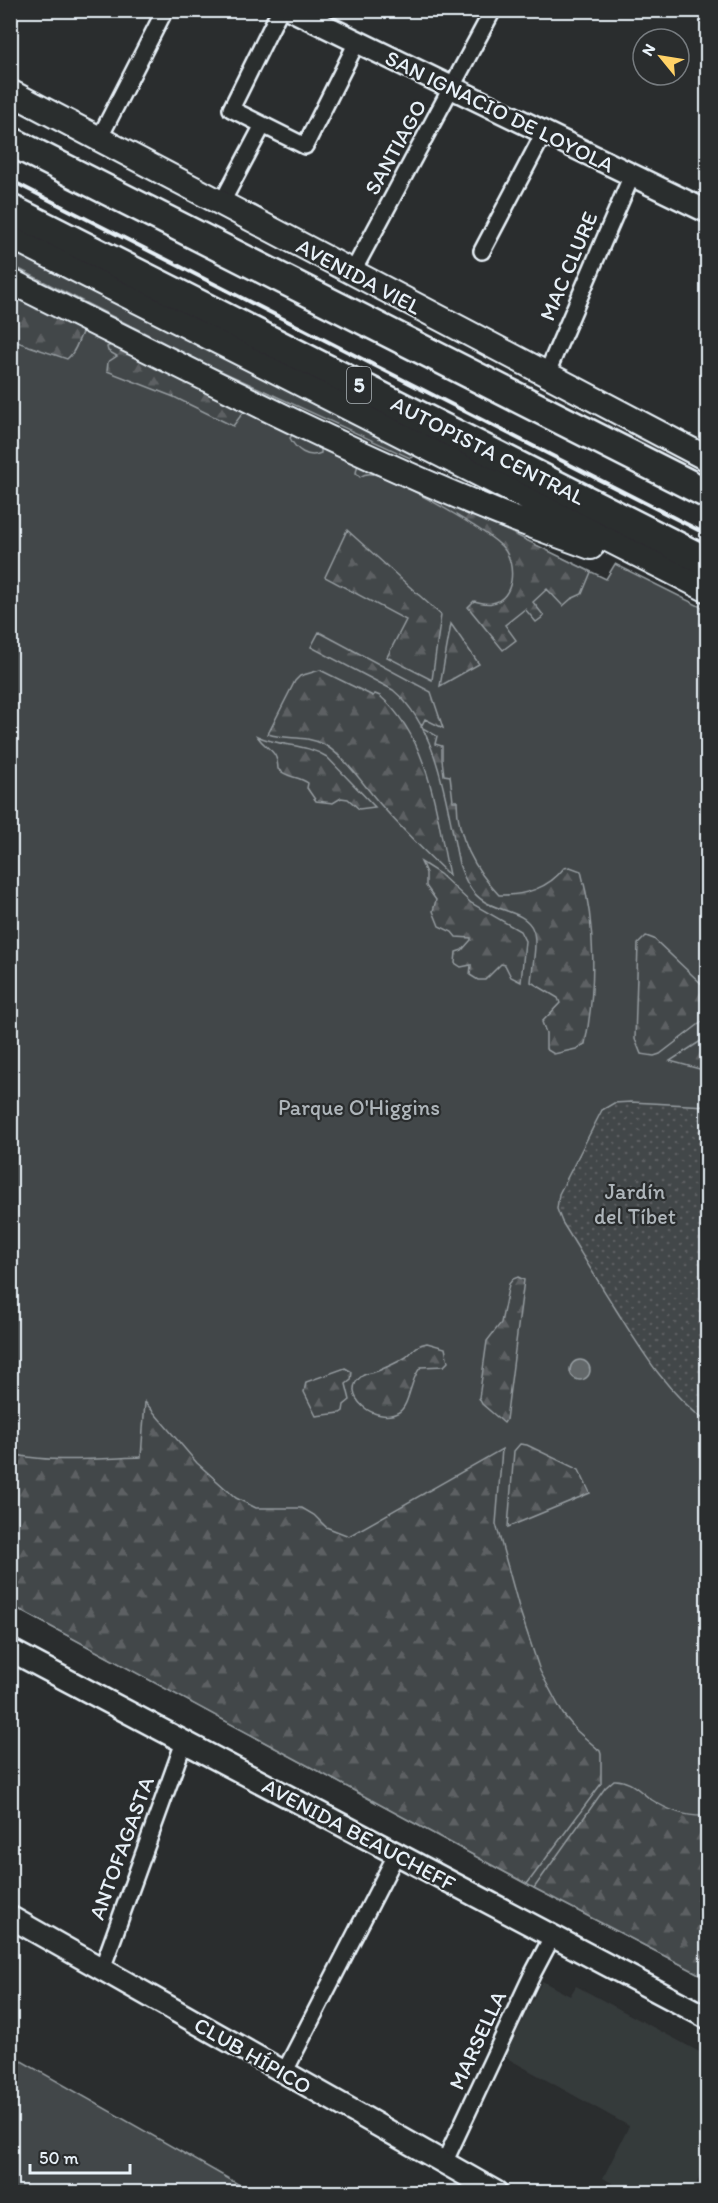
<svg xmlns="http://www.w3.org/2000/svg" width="718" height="2203" font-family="Itim,sans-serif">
<defs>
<pattern id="forest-firs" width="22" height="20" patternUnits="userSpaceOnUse" patternTransform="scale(1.5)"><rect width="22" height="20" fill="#424648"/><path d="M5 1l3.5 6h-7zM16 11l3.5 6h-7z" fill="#5d6163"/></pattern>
<pattern id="garden-dots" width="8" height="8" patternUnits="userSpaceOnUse" patternTransform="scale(1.5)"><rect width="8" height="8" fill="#424648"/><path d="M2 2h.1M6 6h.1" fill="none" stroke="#5d6163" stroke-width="1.8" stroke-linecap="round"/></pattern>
</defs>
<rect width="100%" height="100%" fill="#2a2d2e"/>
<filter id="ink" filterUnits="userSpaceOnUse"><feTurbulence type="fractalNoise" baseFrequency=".0167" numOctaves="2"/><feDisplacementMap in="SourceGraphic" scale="12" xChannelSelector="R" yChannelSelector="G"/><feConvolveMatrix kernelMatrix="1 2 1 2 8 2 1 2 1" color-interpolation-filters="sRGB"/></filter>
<g filter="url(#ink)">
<path fill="#363a3b" d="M 542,1981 L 570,1996 L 576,1986 L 707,2056 L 707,2164 L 692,2192 L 628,2192 L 603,2178 L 629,2126 L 505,2057 Z"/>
<path fill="#424648" stroke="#959ca0" stroke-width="1.5" d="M 10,248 L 412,453 L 413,457 L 410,458 L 206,364 L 11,265 Z
M 11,293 L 117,348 L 360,460 L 606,579 L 615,564 L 707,610 L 707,1978 L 530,1886 L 11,1605 Z
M 10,2055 L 11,2055 L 252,2192 L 11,2192 Z"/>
<path fill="url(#forest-firs)" stroke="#959ca0" stroke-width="1.5" d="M 10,294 L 83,331 C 77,341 77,351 67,359 L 11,340 Z
M 111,345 L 249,409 L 242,414 L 233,426 L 174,397 L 107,371 L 108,362 L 117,356 L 108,351 L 107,347 Z
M 294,432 L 321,447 L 321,453 C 308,459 296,450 290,438 Z
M 358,463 L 469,512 L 591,572 L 582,594 L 571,599 L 563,606 L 547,589 L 533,602 L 544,616 L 536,622 L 525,609 L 505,625 L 516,640 L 503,650 L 468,607 L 474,601 C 480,602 487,605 492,603 C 515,599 516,564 504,549 C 492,533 393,477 373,474 C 368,473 364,474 360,477 L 356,473 Z
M 347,530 L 441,615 L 432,680 L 387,657 L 406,620 L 325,577 Z
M 451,624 L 479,664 L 440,686 Z
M 319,632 L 431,692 L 443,728 L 425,719 L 421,727 L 437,736 L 435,744 L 442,746 L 442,760 L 444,775 L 450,776 L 453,801 L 457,801 C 457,837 475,870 499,895 C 524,896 549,888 564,868 L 570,867 L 581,871 C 596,927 596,988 585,1044 L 576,1049 L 554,1054 L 546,1049 L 546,1033 L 542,1022 L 560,1003 L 558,998 L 531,982 C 532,968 538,942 533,930 C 527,912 499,911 485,902 C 471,894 464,878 459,864 C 447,808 439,728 393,690 L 311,647 Z
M 320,670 L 373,696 L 375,694 L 380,696 C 430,739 436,813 449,875 C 425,852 402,829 381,805 C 364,786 345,756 323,744 C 306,735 286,740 268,734 L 295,681 L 300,676 Z
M 257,736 C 280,747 305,743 327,757 L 375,807 L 359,809 L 348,799 L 341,798 L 333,803 L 316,801 L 307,788 L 308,783 C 298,776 287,778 278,769 C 277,748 268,752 257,736 Z
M 421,862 L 440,874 L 471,903 L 520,931 L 525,941 L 521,982 L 511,977 L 505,965 L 501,964 L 485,980 L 478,980 L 470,975 L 471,965 L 461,967 L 455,963 L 456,952 L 462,950 L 471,940 L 471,938 L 456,937 L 452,932 L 439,926 L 433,911 L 436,900 L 426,886 L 426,873 Z
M 646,936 L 654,939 L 707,989 L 707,1018 L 660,1054 L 654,1056 L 641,1054 L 635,1039 L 638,944 Z
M 707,1037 L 707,1071 L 670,1061 Z
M 518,1277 L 524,1280 L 506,1420 L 504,1423 L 482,1404 L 479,1398 L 487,1341 L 501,1323 L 509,1284 L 513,1279 Z
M 427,1343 L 445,1348 L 448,1362 L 444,1366 L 421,1367 C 410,1378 410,1405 399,1412 C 376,1426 337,1394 362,1376 C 368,1372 375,1373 380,1370 C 387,1367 394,1364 401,1360 C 413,1355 411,1346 427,1343 Z
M 345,1368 L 352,1372 L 351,1380 L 346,1384 L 350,1400 L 344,1405 L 343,1411 L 340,1413 L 316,1416 L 304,1392 L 306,1382 Z
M 145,1402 L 197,1463 L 236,1498 L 256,1508 L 302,1508 L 314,1515 L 326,1527 L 349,1536 L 502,1449 L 496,1524 L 520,1611 L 540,1671 L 563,1714 L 577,1731 L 600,1751 L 601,1754 L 601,1784 L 527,1884 L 11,1605 L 11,1453 C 41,1464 107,1458 141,1457 Z
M 520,1444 L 527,1445 L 579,1470 L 590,1493 L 508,1527 L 514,1451 Z
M 614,1780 C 630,1779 640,1792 652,1800 C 669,1811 687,1817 707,1816 L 707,1978 L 534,1888 L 605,1788 Z"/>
<path fill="url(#garden-dots)" stroke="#959ca0" stroke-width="1.5" d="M 631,1102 L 707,1106 L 707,1422 C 666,1392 642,1351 615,1308 C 597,1280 580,1251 562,1222 L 557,1209 L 559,1194 L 602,1110 L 614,1103 Z"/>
<path fill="#63686b" stroke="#989fa3" stroke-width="1.5" d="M570 1370a10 10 0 1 1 20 0a10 10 0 1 1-20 0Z"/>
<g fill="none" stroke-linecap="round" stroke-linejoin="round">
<defs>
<path id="street" d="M 280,10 L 231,109 L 305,146 L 357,42
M 99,139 L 165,10
M 221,204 L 263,125
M 482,251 L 544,133
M 352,273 L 493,10
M 546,375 L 632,175
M 102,1969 L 184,1742
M 284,2073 L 396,1855
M 444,2163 L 533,1973 L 552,1937"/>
<path id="secondary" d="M 292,10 L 708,212
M 10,1650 L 708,2018
M 10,1917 L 496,2192"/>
<path id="primary" d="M 10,92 L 708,459
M 10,236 L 708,590
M 10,281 C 170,360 329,444 494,511 C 526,524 559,535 591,547"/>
<path id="highway" d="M 10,141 L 708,494
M 10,209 L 708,562"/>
</defs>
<use href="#street" stroke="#e8f1f8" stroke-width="20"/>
<use href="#secondary" stroke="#e8f1f8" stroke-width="26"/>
<use href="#primary" stroke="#e8f1f8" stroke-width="28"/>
<use href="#highway" stroke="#e8f1f8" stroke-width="33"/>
<use href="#street" stroke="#2a2d2e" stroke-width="15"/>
<use href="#secondary" stroke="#2a2d2e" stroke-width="21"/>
<use href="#primary" stroke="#2a2d2e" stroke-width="24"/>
<use href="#highway" stroke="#2a2d2e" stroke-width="28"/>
<path stroke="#e8f1f8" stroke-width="4" d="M 10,180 L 708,535"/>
</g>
</g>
<g text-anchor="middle" stroke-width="4.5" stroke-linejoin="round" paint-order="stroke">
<rect fill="#2a2d2e" stroke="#afb6bb" stroke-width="1.5" x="347" y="367" width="24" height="36" rx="4.5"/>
<g font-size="21" font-weight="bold" fill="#e8f1f8">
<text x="359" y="392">5</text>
</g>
<g font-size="22" fill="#e8f1f8" stroke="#2a2d2e">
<text transform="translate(500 111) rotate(26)" y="8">SAN IGNACIO DE LOYOLA</text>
<text transform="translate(395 147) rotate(-61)" y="8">SANTIAGO</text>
<text transform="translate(568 266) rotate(-67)" y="8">MAC CLURE</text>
<text transform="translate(359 276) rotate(28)" y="8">AVENIDA VIEL</text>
<text transform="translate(488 450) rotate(27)" y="8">AUTOPISTA CENTRAL</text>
<text transform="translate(359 1834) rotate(28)" y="8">AVENIDA BEAUCHEFF</text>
<text transform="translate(121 1848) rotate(-70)" y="8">ANTOFAGASTA</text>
<text transform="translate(477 2040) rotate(-65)" y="8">MARSELLA</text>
<text transform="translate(253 2055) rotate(30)" y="8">CLUB HÍPICO</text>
</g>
<g font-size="22" fill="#aeb5ba" stroke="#2a2d2e">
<text x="359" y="1115">Parque O'Higgins</text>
<text x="635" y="1199">Jardín<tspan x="635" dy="25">del Tíbet</tspan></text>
</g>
</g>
<rect width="718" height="2203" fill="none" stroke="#2a2d2e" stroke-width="36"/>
<rect x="18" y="18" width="682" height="2167" fill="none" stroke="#e8f1f8" stroke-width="2" filter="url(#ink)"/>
<g transform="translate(661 57) rotate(300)"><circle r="28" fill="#2a2d2e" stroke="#767b7f" stroke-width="1.5"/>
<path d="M0-4.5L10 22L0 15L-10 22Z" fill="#ffd166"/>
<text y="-9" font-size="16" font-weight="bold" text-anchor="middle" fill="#e8f1f8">N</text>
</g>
<path d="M30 2164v9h100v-9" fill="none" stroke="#e8f1f8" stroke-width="3"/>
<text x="39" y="2164" font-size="18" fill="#e8f1f8" stroke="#2a2d2e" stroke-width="4.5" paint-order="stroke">50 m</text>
</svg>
